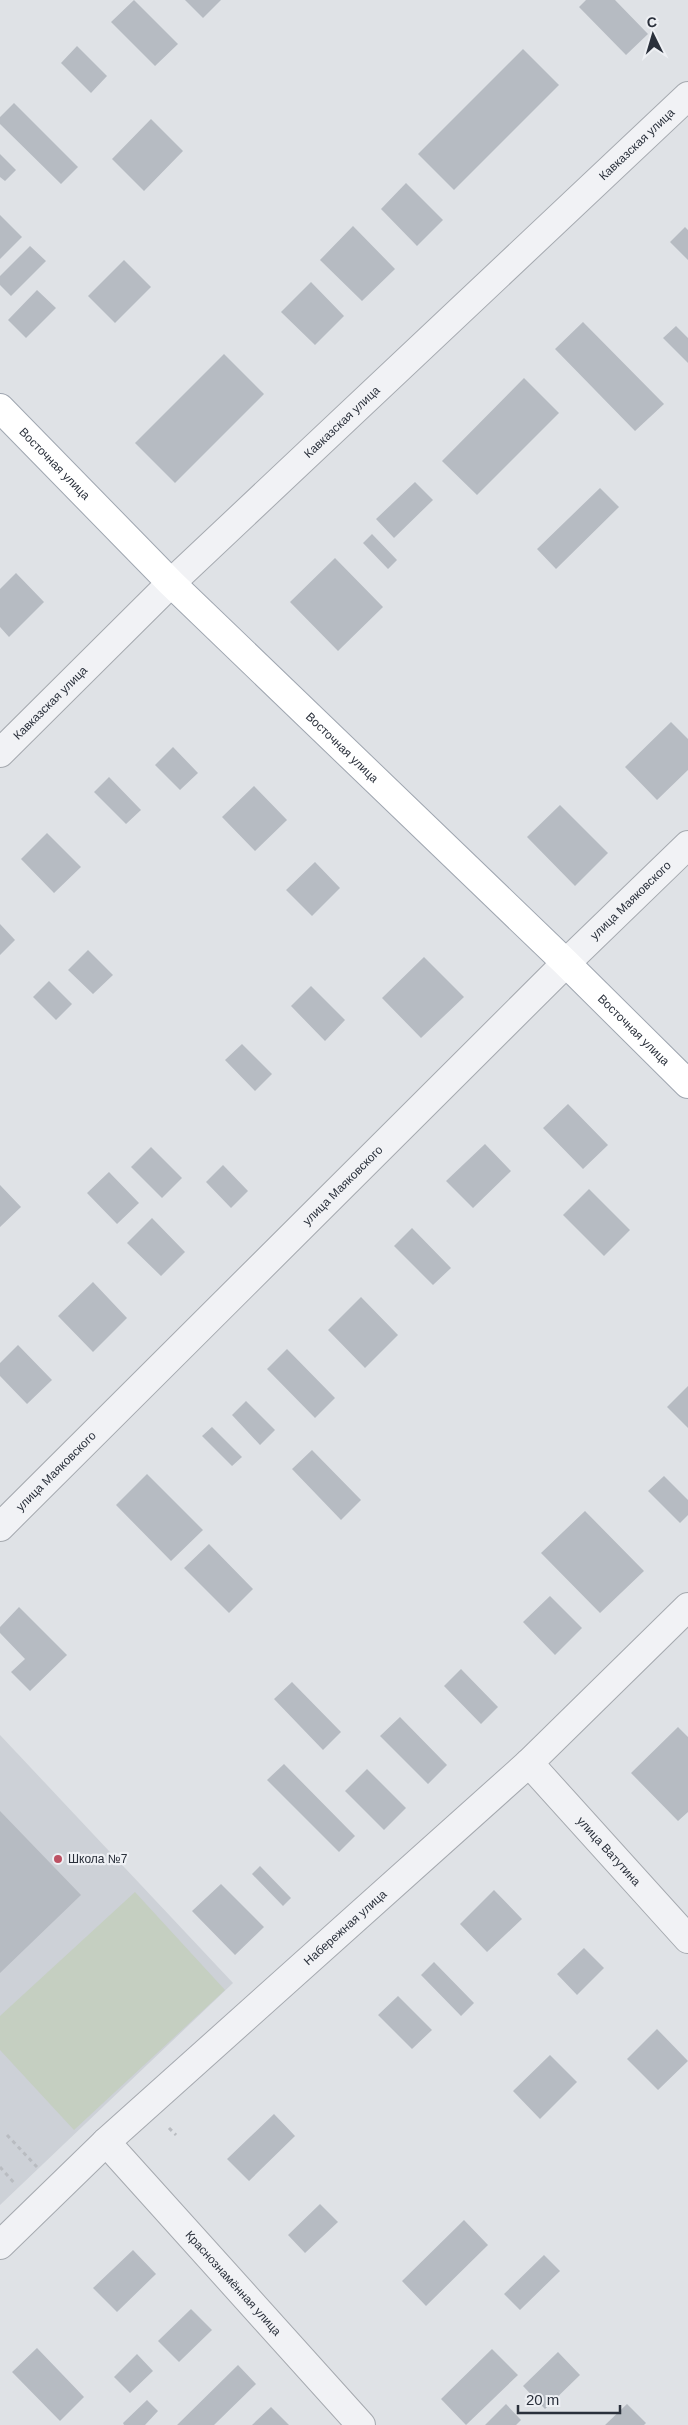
<svg xmlns="http://www.w3.org/2000/svg" width="688" height="2425" font-family="Arial,sans-serif">
<rect width="100%" height="100%" fill="#dfe2e6"/>
<path fill="#cdd1d7" d="M 0,1735 L 233,1983 L 0,2205 Z"/>
<path fill="#c5cfc1" d="M 135,1892 L 225,1990 L 74,2130 L 0,2050 L 0,2016 Z"/>
<path fill="#b6bbc2" d="M 134,0 L 178,44 L 155,66 L 111,22 Z
M 185,0 L 221,0 L 203,18 Z
M 586,0 L 615,0 L 648,34 L 626,55 L 579,7 Z
M 77,46 L 107,76 L 91,93 L 61,63 Z
M 523,49 L 559,85 L 454,190 L 418,154 Z
M 14,103 L 78,167 L 61,184 L 0,124 L 0,117 Z
M 151,119 L 183,151 L 144,191 L 112,159 Z
M 0,154 L 16,170 L 5,181 L 0,177 Z
M 406,183 L 443,220 L 417,246 L 381,209 Z
M 0,215 L 22,237 L 0,259 Z
M 353,226 L 395,269 L 362,301 L 320,260 Z
M 685,227 L 688,230 L 688,260 L 670,242 Z
M 30,246 L 46,261 L 11,296 L 0,285 L 0,276 Z
M 124,260 L 151,287 L 115,323 L 88,296 Z
M 311,282 L 344,316 L 315,345 L 281,312 Z
M 37,290 L 56,308 L 26,338 L 8,320 Z
M 583,322 L 664,404 L 635,431 L 555,349 Z
M 676,326 L 688,338 L 688,363 L 663,338 Z
M 224,354 L 264,394 L 175,483 L 135,443 Z
M 524,378 L 559,413 L 477,495 L 442,461 Z
M 415,482 L 433,500 L 394,538 L 376,519 Z
M 600,488 L 619,507 L 556,569 L 537,549 Z
M 372,534 L 397,560 L 388,569 L 363,543 Z
M 335,558 L 383,607 L 338,651 L 290,602 Z
M 16,573 L 44,602 L 9,637 L 0,627 L 0,589 Z
M 671,722 L 688,739 L 688,770 L 657,800 L 625,767 Z
M 173,747 L 198,773 L 180,790 L 155,765 Z
M 109,777 L 141,810 L 126,824 L 94,792 Z
M 254,786 L 287,820 L 255,851 L 222,817 Z
M 560,805 L 608,853 L 575,886 L 527,837 Z
M 47,833 L 81,867 L 54,893 L 21,859 Z
M 315,862 L 340,888 L 312,916 L 286,890 Z
M 0,924 L 15,940 L 0,955 Z
M 88,950 L 113,975 L 93,994 L 68,970 Z
M 424,957 L 464,997 L 421,1038 L 382,998 Z
M 49,981 L 72,1004 L 56,1020 L 33,997 Z
M 311,986 L 345,1020 L 325,1041 L 291,1006 Z
M 242,1044 L 272,1074 L 255,1091 L 225,1060 Z
M 568,1104 L 608,1145 L 583,1169 L 543,1128 Z
M 485,1144 L 511,1171 L 473,1208 L 446,1181 Z
M 151,1147 L 182,1178 L 162,1198 L 131,1167 Z
M 223,1165 L 248,1191 L 231,1208 L 206,1182 Z
M 109,1172 L 139,1203 L 117,1224 L 87,1193 Z
M 0,1185 L 21,1207 L 0,1227 Z
M 589,1189 L 630,1230 L 604,1256 L 563,1215 Z
M 152,1218 L 185,1252 L 161,1276 L 127,1243 Z
M 412,1228 L 451,1268 L 433,1285 L 394,1246 Z
M 93,1282 L 127,1318 L 93,1352 L 58,1316 Z
M 361,1297 L 398,1335 L 365,1368 L 328,1330 Z
M 18,1345 L 52,1380 L 27,1404 L 0,1376 L 0,1363 Z
M 287,1349 L 335,1398 L 315,1418 L 267,1369 Z
M 688,1386 L 688,1428 L 667,1407 Z
M 246,1401 L 275,1430 L 260,1445 L 232,1415 Z
M 212,1427 L 242,1457 L 232,1466 L 202,1436 Z
M 312,1450 L 361,1500 L 341,1520 L 292,1469 Z
M 147,1474 L 203,1530 L 171,1561 L 116,1505 Z
M 664,1476 L 688,1500 L 688,1515 L 680,1523 L 648,1491 Z
M 585,1511 L 644,1571 L 600,1613 L 541,1553 Z
M 209,1544 L 253,1589 L 229,1613 L 184,1568 Z
M 550,1596 L 582,1628 L 555,1655 L 523,1622 Z
M 19,1607 L 67,1655 L 30,1691 L 11,1672 L 25,1659 L 0,1633 L 0,1627 Z
M 461,1669 L 498,1707 L 481,1724 L 444,1686 Z
M 292,1682 L 341,1732 L 323,1750 L 274,1699 Z
M 400,1717 L 447,1765 L 428,1784 L 380,1736 Z
M 678,1727 L 688,1737 L 688,1812 L 678,1821 L 631,1773 Z
M 284,1764 L 355,1836 L 339,1852 L 267,1780 Z
M 367,1769 L 406,1808 L 384,1830 L 345,1791 Z
M 0,1811 L 81,1895 L 0,1973 Z
M 260,1866 L 291,1898 L 283,1906 L 252,1874 Z
M 221,1884 L 264,1927 L 235,1955 L 192,1911 Z
M 494,1890 L 522,1919 L 487,1952 L 460,1924 Z
M 584,1948 L 604,1968 L 577,1995 L 557,1974 Z
M 434,1962 L 474,2003 L 461,2016 L 421,1975 Z
M 398,1996 L 432,2030 L 412,2049 L 378,2015 Z
M 657,2029 L 688,2061 L 658,2090 L 627,2059 Z
M 550,2055 L 577,2082 L 540,2119 L 513,2091 Z
M 274,2114 L 295,2136 L 249,2181 L 227,2159 Z
M 320,2204 L 338,2222 L 305,2253 L 288,2235 Z
M 464,2220 L 488,2245 L 426,2306 L 402,2281 Z
M 133,2250 L 156,2274 L 117,2312 L 93,2288 Z
M 544,2255 L 560,2271 L 520,2310 L 504,2294 Z
M 191,2309 L 212,2330 L 179,2362 L 158,2341 Z
M 37,2348 L 84,2397 L 60,2421 L 12,2372 Z
M 492,2349 L 518,2375 L 466,2425 L 441,2399 Z
M 558,2352 L 580,2375 L 545,2409 L 523,2386 Z
M 137,2354 L 153,2371 L 130,2393 L 114,2377 Z
M 238,2365 L 256,2384 L 214,2425 L 177,2425 Z
M 147,2400 L 158,2411 L 145,2425 L 124,2425 L 123,2423 Z
M 506,2404 L 521,2420 L 516,2425 L 485,2425 Z
M 627,2404 L 646,2423 L 644,2425 L 605,2425 Z
M 271,2407 L 289,2425 L 252,2425 Z"/>
<g fill="none" stroke-linecap="round" stroke-linejoin="round">
<defs>
<g id="minor">
<path id="s1" d="M 0,753 L 171,583 L 688,96"/>
<path id="s2" d="M 0,1527 L 566,963 L 688,845"/>
<path id="s3" d="M 529,1763 L 688,1939"/>
<path id="s4" d="M 106,2142 L 361,2425"/>
<path id="s5" d="M 0,2245 L 106,2142 L 529,1763 L 688,1607"/>
</g>
<g id="major">
<path id="s6" d="M 0,408 L 171,583 L 566,963 L 688,1084"/>
</g>
</defs>
<use href="#minor" stroke="#a5a9af" stroke-width="30"/>
<use href="#major" stroke="#9fa6b0" stroke-width="30"/>
<path stroke="#b9bcc1" stroke-width="3" stroke-dasharray="4 4" stroke-linecap="butt" d="M 169,2128 L 176,2135
M 7,2135 L 37,2167
M 0,2167 L 16,2185"/>
<use href="#minor" stroke="#f1f2f5" stroke-width="28"/>
<use href="#major" stroke="#fff" stroke-width="28"/>
</g>
<circle fill="#bd5264" stroke="#eef0f4" stroke-width="2" cx="58" cy="1859" r="5"/>
<g text-anchor="middle" stroke-width="4.5" stroke-linejoin="round" paint-order="stroke">
<g font-size="12" fill="#2a303b" stroke="#eef0f4">
<text dy="4" stroke="none"><textPath href="#s1" startOffset="881">Кавказская улица</textPath></text>
<text dy="4" stroke="none"><textPath href="#s1" startOffset="476">Кавказская улица</textPath></text>
<text dy="4" stroke="none"><textPath href="#s6" startOffset="78">Восточная улица</textPath></text>
<text dy="4" stroke="none"><textPath href="#s1" startOffset="71">Кавказская улица</textPath></text>
<text dy="4" stroke="none"><textPath href="#s6" startOffset="482">Восточная улица</textPath></text>
<text dy="4" stroke="none"><textPath href="#s2" startOffset="889">улица Маяковского</textPath></text>
<text dy="4" stroke="none"><textPath href="#s6" startOffset="888">Восточная улица</textPath></text>
<text dy="4" stroke="none"><textPath href="#s2" startOffset="484">улица Маяковского</textPath></text>
<text dy="4" stroke="none"><textPath href="#s2" startOffset="79">улица Маяковского</textPath></text>
<text dy="4" stroke="none"><textPath href="#s3" startOffset="119">улица Ватутина</textPath></text>
<text dy="4" stroke="none"><textPath href="#s5" startOffset="469">Набережная улица</textPath></text>
<text dy="4" stroke="none"><textPath href="#s4" startOffset="190">Краснознамённая улица</textPath></text>
</g>
<g font-size="12" fill="#2a303b" stroke="#eef0f4" text-anchor="start">
<text x="68" y="1863">Школа №7</text>
</g>
</g>
<g transform="translate(653 35) rotate(355)" stroke="#eef0f4" stroke-width="4" paint-order="stroke">
<path d="M0-4L9 19L0 12L-9 19Z" fill="#2a303b"/>
<text y="-8" font-size="14" font-weight="bold" text-anchor="middle" fill="#2a303b">С</text>
</g>
<path d="M518 2405v8h102v-8" fill="none" stroke="#2a303b" stroke-width="2.5"/>
<text x="526" y="2405" font-size="15" fill="#2a303b" stroke="#eef0f4" stroke-width="4" paint-order="stroke">20 m</text>
</svg>
